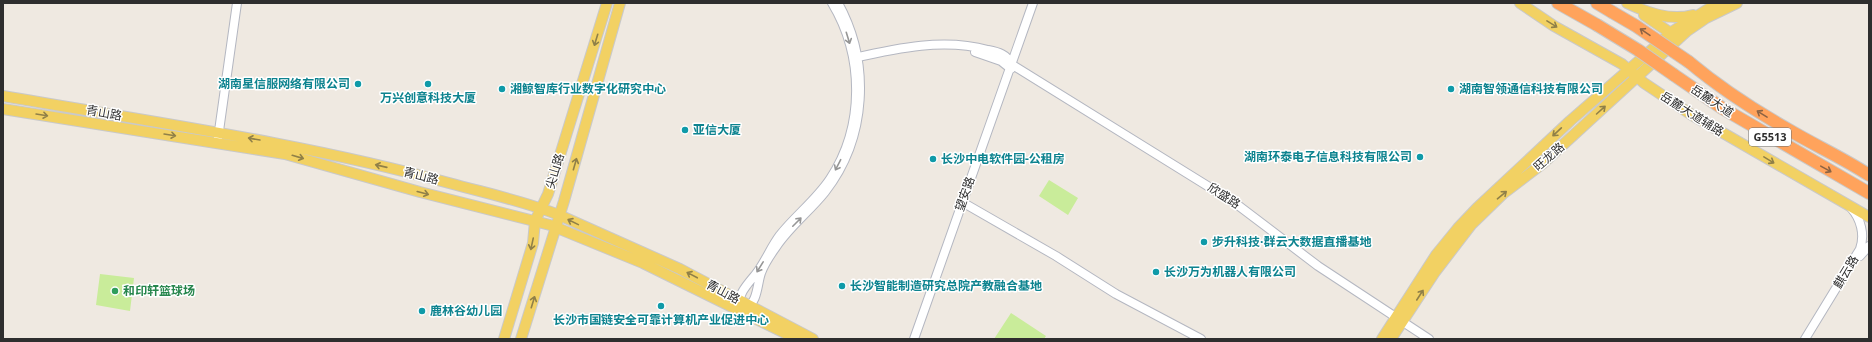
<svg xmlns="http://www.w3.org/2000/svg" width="1872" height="342" font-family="'Open Sans','Noto Sans SC',sans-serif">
<rect width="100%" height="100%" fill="#efe9e1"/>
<path fill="#c9ec9a" d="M 1049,180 L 1078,198 L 1068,215 L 1039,196 Z
M 100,274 L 134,278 L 130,311 L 96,305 Z
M 1011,313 L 1046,336 L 1044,339 L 994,339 Z"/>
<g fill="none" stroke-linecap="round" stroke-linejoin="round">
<defs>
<path id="minor" d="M 975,52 L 1001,61 L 1011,69
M 854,58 C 898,48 944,38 988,50 C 998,52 1007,54 1011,64 L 1235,203 L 1318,266 L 1429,339
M 218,138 L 237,3
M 962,202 L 1056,256 L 1116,294 L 1201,339
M 1860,256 L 1869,246
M 740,305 C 737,293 751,281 758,271 C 766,260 771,247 780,235 C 796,215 816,200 830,179 C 865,126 864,56 832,3
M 746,308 C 758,302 757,284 761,273 C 764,264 771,254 776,247 C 790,226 810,211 825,192 C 867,138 871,63 838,3
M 914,339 L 1033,3
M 1805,339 L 1860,249 C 1865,235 1861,219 1851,208"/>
<path id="major" d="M 1520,3 L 1554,26 L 1622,64 L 1644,83 L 1692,115 L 1869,217
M 1627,3 C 1648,13 1670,21 1693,15
M 1644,15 L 1675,36
M 3,96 C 152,122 303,143 449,183 C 485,193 524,201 559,215 L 680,269 L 813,339
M 3,109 L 285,154 L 420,192 L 550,225 L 643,263 L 797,339
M 504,339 L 533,243 L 535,221 L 548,194 L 607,3
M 521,339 L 564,201 L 620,3
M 1382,339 L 1436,255 L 1458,228 L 1477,208 L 1570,121 L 1673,31 L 1718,3
M 1391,339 L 1435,272 L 1471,225 L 1504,193 L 1542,164 L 1687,31 L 1706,18 L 1737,3"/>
<path id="highway" d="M 1558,3 L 1597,25
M 1597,3 L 1612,12
M 1689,62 C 1720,88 1754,110 1789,130 C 1816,146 1843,158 1869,175
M 1674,75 L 1722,108 L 1869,193"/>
</defs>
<use href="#minor" stroke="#b4b7c1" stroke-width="10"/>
<use href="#major" stroke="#c9c9c9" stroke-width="12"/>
<use href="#highway" stroke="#c9c9c9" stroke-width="14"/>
<use href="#minor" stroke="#fff" stroke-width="8"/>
<use href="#major" stroke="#f2d163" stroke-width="10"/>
<use href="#highway" stroke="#ffa35c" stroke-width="12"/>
<defs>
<path id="highway-bridge" d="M 1612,12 L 1636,26 L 1689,62
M 1597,25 L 1638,50 L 1674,75"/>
</defs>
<use href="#highway-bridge" stroke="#c9c9c9" stroke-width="14" stroke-linecap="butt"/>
<use href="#highway-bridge" stroke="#ffa35c" stroke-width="12"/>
</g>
<defs><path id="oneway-shaft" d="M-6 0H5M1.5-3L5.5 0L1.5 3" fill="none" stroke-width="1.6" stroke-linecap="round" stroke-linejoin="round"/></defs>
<g stroke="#908048">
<use href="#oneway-shaft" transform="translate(1552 24) rotate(32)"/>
<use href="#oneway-shaft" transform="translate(596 40) rotate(107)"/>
<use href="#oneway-shaft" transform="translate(1601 110) rotate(-42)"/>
<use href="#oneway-shaft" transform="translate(42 115) rotate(9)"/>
<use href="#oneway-shaft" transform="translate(1557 132) rotate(137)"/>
<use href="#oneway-shaft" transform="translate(170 135) rotate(9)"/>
<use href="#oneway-shaft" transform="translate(254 139) rotate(-170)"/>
<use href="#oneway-shaft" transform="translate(298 157) rotate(16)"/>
<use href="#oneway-shaft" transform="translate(1769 160) rotate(31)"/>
<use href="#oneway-shaft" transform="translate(575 164) rotate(-74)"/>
<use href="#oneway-shaft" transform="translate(381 166) rotate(-167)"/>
<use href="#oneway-shaft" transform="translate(423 193) rotate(15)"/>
<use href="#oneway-shaft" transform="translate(1502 195) rotate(-40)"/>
<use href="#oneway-shaft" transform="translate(573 222) rotate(-154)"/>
<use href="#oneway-shaft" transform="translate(532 244) rotate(102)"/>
<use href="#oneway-shaft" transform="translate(692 275) rotate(-152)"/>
<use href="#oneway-shaft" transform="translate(1420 295) rotate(-57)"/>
<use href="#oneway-shaft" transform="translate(533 302) rotate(-73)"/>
</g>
<g stroke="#8c6343">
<use href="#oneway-shaft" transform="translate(1645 32) rotate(-146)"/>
<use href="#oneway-shaft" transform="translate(1762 114) rotate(-148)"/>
<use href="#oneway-shaft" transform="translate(1826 169) rotate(29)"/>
</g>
<g stroke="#969696">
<use href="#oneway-shaft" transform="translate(848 38) rotate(73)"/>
<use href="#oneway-shaft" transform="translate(838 165) rotate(117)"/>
<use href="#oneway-shaft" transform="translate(797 222) rotate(-45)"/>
<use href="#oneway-shaft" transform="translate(760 267) rotate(122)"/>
</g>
<g fill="#0f9aa8" stroke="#fff" stroke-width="1.5">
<circle cx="358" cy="84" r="4"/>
<circle cx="428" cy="84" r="4"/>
<circle cx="502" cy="89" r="4"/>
<circle cx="1451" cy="89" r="4"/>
<circle cx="685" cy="130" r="4"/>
<circle cx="1420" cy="157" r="4"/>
<circle cx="933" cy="159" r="4"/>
<circle cx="1204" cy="242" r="4"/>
<circle cx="1156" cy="272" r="4"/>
<circle cx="842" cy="286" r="4"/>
<circle cx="661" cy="306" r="4"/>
<circle cx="422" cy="311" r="4"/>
</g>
<circle fill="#2e9e5b" stroke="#fff" stroke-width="1.5" cx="115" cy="291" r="4"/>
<g text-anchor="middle" stroke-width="3" stroke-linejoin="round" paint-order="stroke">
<rect fill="#fff" stroke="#6d6d6d" stroke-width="1" x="1749" y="128" width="42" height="18" rx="3"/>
<g font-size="11" font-weight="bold" fill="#2e2e2e">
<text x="1770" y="141">G5513</text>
</g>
<g font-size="12" font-weight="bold" fill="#0d838f" stroke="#fff" text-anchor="start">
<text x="350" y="88" text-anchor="end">湖南星信服网络有限公司</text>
<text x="510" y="93">湘鲸智库行业数字化研究中心</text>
<text x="1459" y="93">湖南智领通信科技有限公司</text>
<text x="428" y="102" text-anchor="middle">万兴创意科技大厦</text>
<text x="693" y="134">亚信大厦</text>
<text x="1412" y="161" text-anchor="end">湖南环泰电子信息科技有限公司</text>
<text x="941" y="163">长沙中电软件园-公租房</text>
<text x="1212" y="246">步升科技·群云大数据直播基地</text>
<text x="1164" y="276">长沙万为机器人有限公司</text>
<text x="850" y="290">长沙智能制造研究总院产教融合基地</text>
<text x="430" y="315">鹿林谷幼儿园</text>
<text x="661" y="324" text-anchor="middle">长沙市国链安全可靠计算机产业促进中心</text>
</g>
<g font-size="12" fill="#2e2e2e" stroke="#fff">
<text transform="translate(1712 101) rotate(33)" y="4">岳麓大道</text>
<text transform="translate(104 113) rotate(10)" y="4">青山路</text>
<text transform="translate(1692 114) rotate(32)" y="4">岳麓大道辅路</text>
<text transform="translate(1549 157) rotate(-41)" y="4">旺龙路</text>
<text transform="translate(555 171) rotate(-73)" y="4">尖山路</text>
<text transform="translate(421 176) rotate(14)" y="4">青山路</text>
<text transform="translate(965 194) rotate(-71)" y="4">望安路</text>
<text transform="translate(1224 196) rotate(33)" y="4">欣盛路</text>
<text transform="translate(1846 272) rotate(-59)" y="4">麒云路</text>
<text transform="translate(723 292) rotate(28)" y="4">青山路</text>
</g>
<g font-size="12" font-weight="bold" fill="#27864d" stroke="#fff" text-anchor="start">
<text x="123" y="295">和印轩篮球场</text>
</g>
</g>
<rect width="1872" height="342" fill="none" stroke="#2e2e2e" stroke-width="8"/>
</svg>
